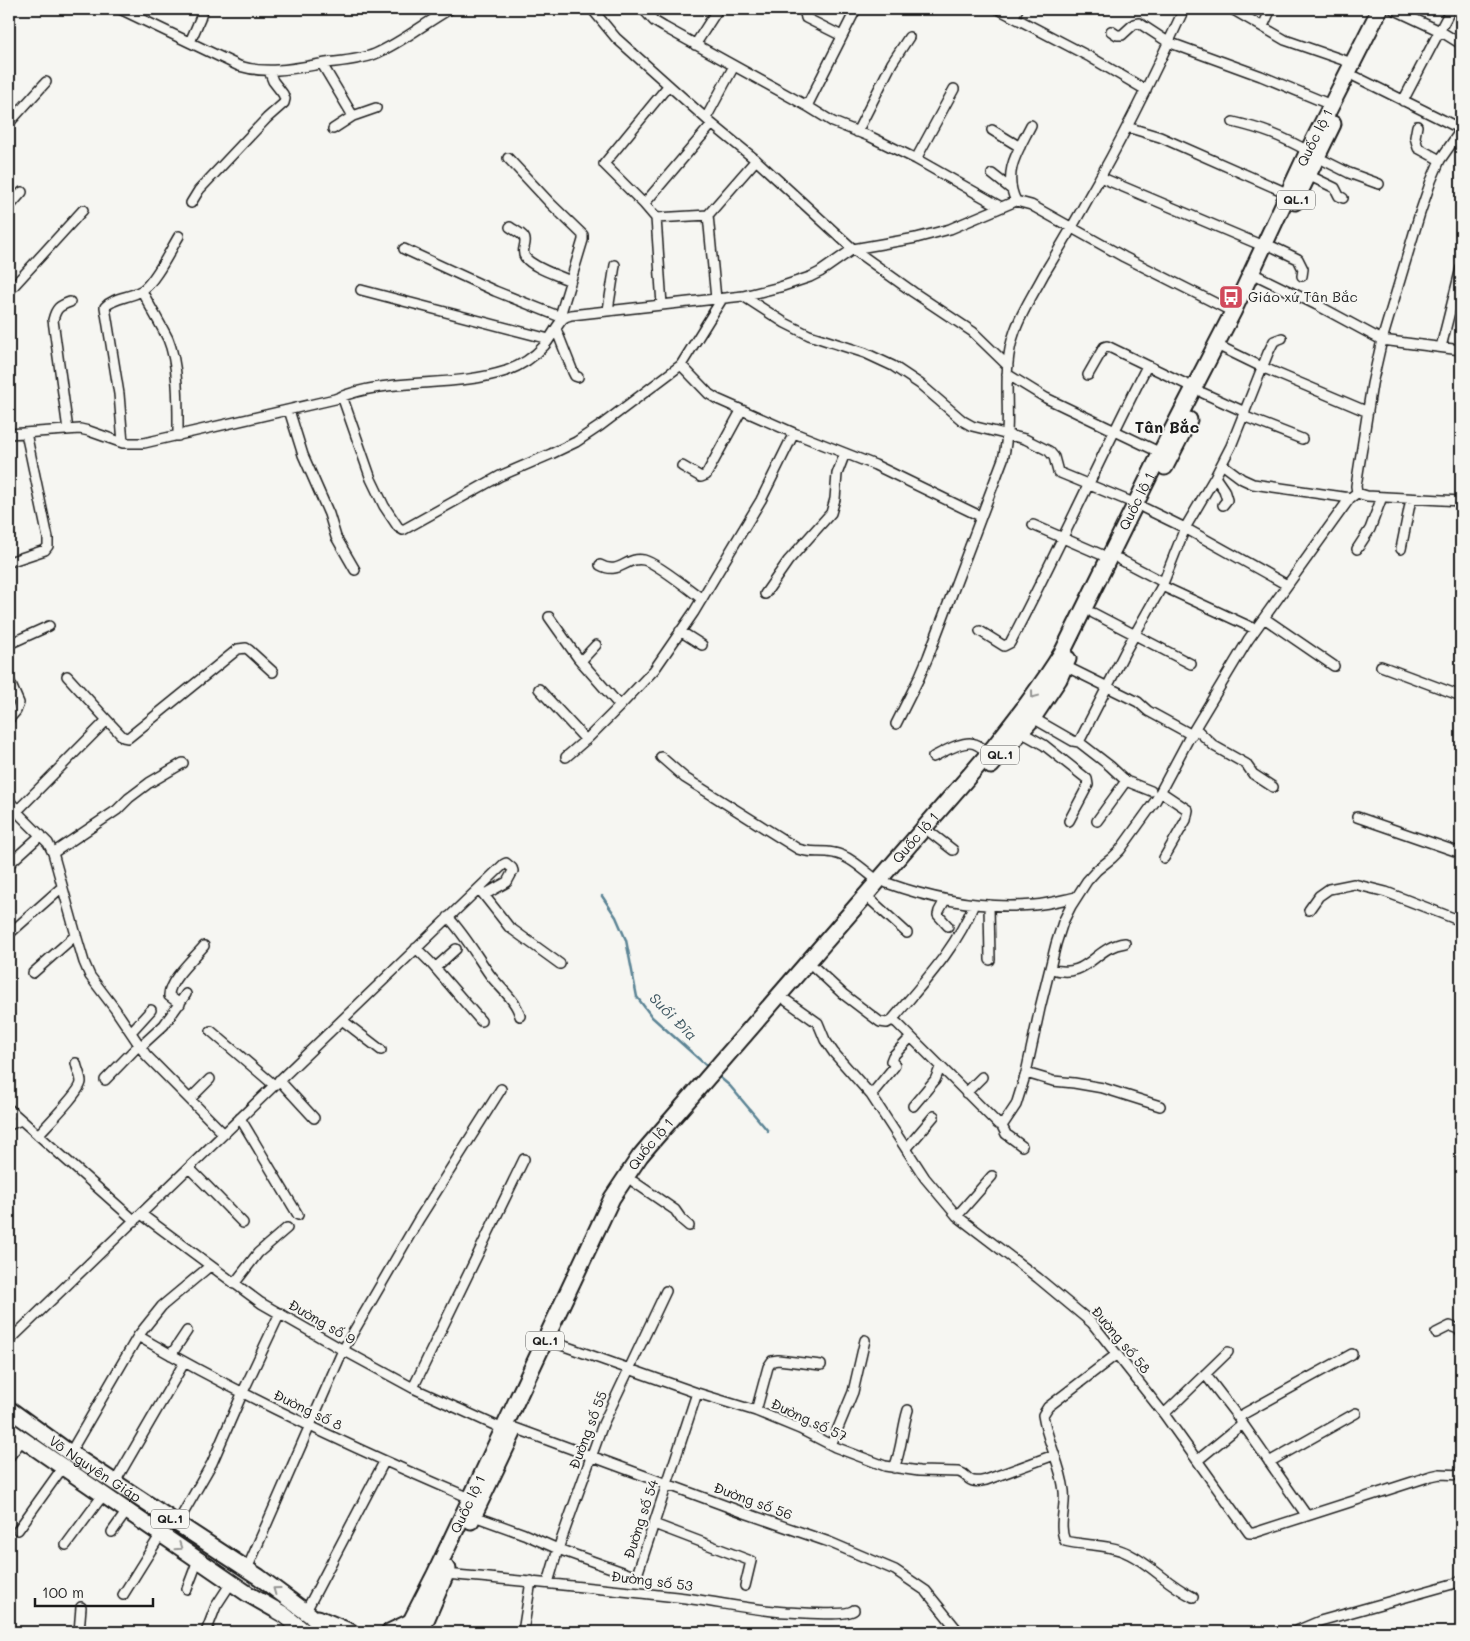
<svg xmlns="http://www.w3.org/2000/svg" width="1470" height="1641" font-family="Mali,sans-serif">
<rect width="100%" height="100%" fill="#f6f6f2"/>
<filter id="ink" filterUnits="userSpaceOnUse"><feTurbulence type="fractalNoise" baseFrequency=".02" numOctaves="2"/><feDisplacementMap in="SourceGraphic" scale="10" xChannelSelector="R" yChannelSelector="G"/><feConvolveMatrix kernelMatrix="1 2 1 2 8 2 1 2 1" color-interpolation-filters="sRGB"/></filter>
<g filter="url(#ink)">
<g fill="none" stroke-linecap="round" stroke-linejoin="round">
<path stroke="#5b8495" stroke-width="2.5" d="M 602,896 L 616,917 L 626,940 L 637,997 L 652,1017 L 709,1068
M 717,1075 L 730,1086 L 768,1131"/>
<defs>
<path id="minor" d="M 120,9 L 239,66 C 268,75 297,68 326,63 C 342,61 360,60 375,54 C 401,43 425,23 450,9
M 592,9 L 616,38 L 635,55 L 712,124 L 756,160 L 853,249 L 913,292 L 973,332 L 1008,366
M 643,9 L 654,21 L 664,27 L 807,106
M 807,9 L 805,13 L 806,18 L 842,36
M 856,9 L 807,106 L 833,122 L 871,137 L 916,159 L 1001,207
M 998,9 L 1090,57 L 1146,90
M 1232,9 L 1285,40 L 1352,63
M 1393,9 L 1440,31 L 1461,44
M 1013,17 L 1018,9
M 1263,26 L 1271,9
M 1111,31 L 1117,35 L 1122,35 L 1134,24 L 1139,23 L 1168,42 L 1261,76 L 1331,105
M 190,42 L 200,19 L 203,9
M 695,45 L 718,9
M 322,64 L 353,116 L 376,108
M 1356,77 L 1461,129
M 668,86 L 604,164 L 644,204 L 656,218 L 708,215 L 756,160
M 1403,101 L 1451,9
M 706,118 L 734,66
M 1233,122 C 1263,129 1281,136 1308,151
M 9,123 L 46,82
M 1417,126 L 1415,137 L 1418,148 L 1440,160
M 1127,127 L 1160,137 L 1287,193
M 333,129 L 353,116
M 992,130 L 1020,147
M 1461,130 L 1440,160 L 1431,181 L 1420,213 L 1382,340 L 1372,384 L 1356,486 L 1357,493 L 1367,496 L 1461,501
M 857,132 L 892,63 L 909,37
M 1317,157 L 1349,173 L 1379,184
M 508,158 L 550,203 L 583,235 L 583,240 L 560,316
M 916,159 L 954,89
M 992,174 L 1011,189
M 1308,175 L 1335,188 L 1339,196 L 1343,198
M 1100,177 L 1263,246
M 1016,201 C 1002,172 1018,151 1031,125
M 191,203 L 199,190 L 267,118 L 284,103 L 285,99 L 283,94 L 273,81 L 269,71
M 644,204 L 712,124
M 9,207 L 22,192
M 708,215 L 716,299
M 656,218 L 662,305
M 510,227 C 514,230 519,232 523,236 C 529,242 520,250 525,257 C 533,268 558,275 570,281
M 1273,247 L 1298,259 L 1303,269 L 1302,276
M 404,249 L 495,291 L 563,318
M 1258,276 L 1317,305 L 1382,340 L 1461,350
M 361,290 L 549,339
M 9,291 L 83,210
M 142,291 C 150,307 160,323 168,339 C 179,365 178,408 178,436
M 743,296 L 785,323 L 809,335 L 865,353 L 893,366 L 920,384 L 963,421 L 972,426 L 1025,439 L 1049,451 L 1054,457 L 1058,472 L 1136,504
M 608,310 L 615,265
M 556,329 L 573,372 L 575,376 L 578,377
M 1441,347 L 1461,268
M 1223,348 L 1264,368 L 1368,412
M 681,365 L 722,299
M 1007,374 L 1046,398 L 1161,453
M 1088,375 L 1104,347 L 1107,346 L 1194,388
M 1203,393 L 1245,412
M 342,396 L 371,479 L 384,506 L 398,527 L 403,530 L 500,476 L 551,454 L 576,442 L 600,426 L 681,365 L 709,394 L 717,399 L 794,433 L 875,465 L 980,516
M 289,410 L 303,455 L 329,514 L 336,537 L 355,570
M 1243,416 L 1302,439
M 68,430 L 53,320 C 56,308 59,306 70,302
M 9,434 L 80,429 L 89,431 L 123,443 L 144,443 L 335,399 C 389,376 450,389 506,371 C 520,366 534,357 544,346 C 550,340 559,321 564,318 C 566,316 569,316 571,315 L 743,296 L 780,287 L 810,277 L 820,272 L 853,249 L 916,238 L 950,229 L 1016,201 L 1031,205 L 1124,257 L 1233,312
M 123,443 L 119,394 L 105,307 C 114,297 129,298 141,291 C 154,284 171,249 179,236
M 1222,464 L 1242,479 L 1253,484 L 1350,498
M 682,466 L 701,477 L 706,475 L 741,411
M 1215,477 L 1224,490 L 1227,500 L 1223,505
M 1144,508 L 1185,528 L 1287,585
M 1033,525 L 1109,558
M 1357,549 L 1370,529 L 1382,497
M 1401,549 L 1411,499
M 1119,559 L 1163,582
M 9,562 L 45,550 L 48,546 L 48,538 L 26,433
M 600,565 C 620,576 626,556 644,560 C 657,563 690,590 702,599
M 1162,586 L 1255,629
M 765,594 L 788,561 L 831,513 L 835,499 L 837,474 L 845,453
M 1093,613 L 1191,664
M 549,617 L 578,658 L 620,706
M 1264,618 L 1334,666
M 680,631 L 702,645
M 980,631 L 1004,646 L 1010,643 C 1058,551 1100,458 1147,366
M 9,644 L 49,626
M 581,661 L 596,645
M 1065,666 L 1138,702 L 1148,711 L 1192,735
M 1381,666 L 1461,696
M 9,680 L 19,703 L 16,711 L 9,719
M 539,689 L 586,740
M 1033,718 L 1073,741 L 1079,742 L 1126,650 L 1162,586 L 1185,528 L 1215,477 L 1231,446 L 1268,353 L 1274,341 L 1282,338
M 107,720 L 123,737 L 128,738 L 238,649 L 246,648 L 249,650 L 273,672
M 896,724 L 919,678 L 928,657 L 1003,459 C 1014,417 999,374 1015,331 C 1022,311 1034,293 1044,274 C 1060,248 1075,222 1090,195 C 1125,135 1155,72 1184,9
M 1195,728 L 1214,746 L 1246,764 L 1253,774 L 1273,787
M 1021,732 L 1044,745 L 1087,779 L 1088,785 L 1069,821
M 1079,742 L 1110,766 L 1126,781 L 1097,821
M 566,757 L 589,737 L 620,706 L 654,670 L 694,612 L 740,535 L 761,500 L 794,433
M 661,757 L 685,778 L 798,849 C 812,854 820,850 834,853 C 850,856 865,871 878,881
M 933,757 C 943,752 965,739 975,744 C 980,746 985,750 989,753
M 1126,781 L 1151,791
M 1161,792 L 1188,810 L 1186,820 L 1164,858
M 9,800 L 21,816 L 48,843 L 53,853 L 76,935 L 84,962 L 90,976 L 115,1009 L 146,1055 L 224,1134
M 17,811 L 107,720 L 67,676
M 1357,817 L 1461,853
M 931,833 L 953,850
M 53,853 L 117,810 L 129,798 L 149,783 L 183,763
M 9,864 L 41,835
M 887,883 C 934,900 984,909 1034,905 C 1048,904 1062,900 1076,897
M 480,890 L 509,927 L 560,964
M 945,900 L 939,911 L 938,915 L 948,926
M 872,901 L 907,933
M 989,905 L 990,960
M 1309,910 L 1319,896 L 1329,889 L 1354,884 L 1386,892 L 1461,921
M 448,917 C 465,935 476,955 490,975 C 500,988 516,1000 520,1016
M 9,934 L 62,887
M 416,948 L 430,962 L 481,1021
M 435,968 L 456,949
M 815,968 L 843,994 L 880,1022 L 887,1023 L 892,1020 L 897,1023 L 998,1124 L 1004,1123 L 1016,1105 L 1026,1073 L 1040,1008 L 1056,944 L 1063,922 L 1071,906 L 1087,881 L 1097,870 L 1112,858 L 1120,850 L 1156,800 L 1189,738 L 1248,640 L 1350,498 L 1357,493
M 1051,969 C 1089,980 1093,947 1125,943
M 33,973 L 76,935
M 787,1001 L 818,1023 L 825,1040 L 834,1053 L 871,1095 L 925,1178 L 957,1216 L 1038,1278 L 1092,1323 L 1164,1414 L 1249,1533 L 1254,1533 L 1431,1476 L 1440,1474 L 1461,1475
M 180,1004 L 169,996 C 168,981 195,957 204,946
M 342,1020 L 381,1050
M 892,1020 C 922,984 956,949 974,904
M 211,1031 L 274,1085
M 131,1032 L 151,1010
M 140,1047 L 164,1025 L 186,994
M 1026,1073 L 1053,1081 L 1074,1083 L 1103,1088 L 1160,1106
M 105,1080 L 139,1045
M 279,1080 L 314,1118
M 966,1093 L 982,1077
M 871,1095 L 894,1067 L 895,1065 L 891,1061 L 893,1056 L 911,1037
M 190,1099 L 210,1079
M 913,1106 L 935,1080 L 940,1068
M 9,1109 L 135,1221
M 240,1118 L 298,1215
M 1001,1124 L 1006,1134 L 1022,1146
M 9,1125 L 21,1120
M 38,1135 C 45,1127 81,1091 81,1082 C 81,1076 77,1069 76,1063
M 906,1149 L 934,1116
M 189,1168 L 205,1184 L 243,1223
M 634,1182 L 675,1210 L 682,1220 L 689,1226
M 141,1214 L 261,1303 L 343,1350 L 413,1388 L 503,1429
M 957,1216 L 992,1176
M 234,1284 L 258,1253 L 287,1228
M 1436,1333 L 1450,1326 L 1458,1329 L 1461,1333
M 138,1336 C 245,1398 357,1450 470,1498
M 9,1341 L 504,864 L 506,863 L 512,868 L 513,871 L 507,882 L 484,895
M 553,1342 L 697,1393 L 756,1411 L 800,1429 L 835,1447 L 885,1466 L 919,1471 L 959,1472 C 965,1474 965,1476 969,1479 C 974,1483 981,1481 986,1480 L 1054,1455
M 1117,1354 L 1048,1407 L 1043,1415 C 1047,1442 1061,1464 1064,1491 C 1066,1508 1058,1525 1065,1541 C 1086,1546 1111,1544 1129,1554 C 1153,1566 1168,1585 1193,1597
M 171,1355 L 187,1331
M 1205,1374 L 1238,1417 L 1307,1516
M 413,1388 L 524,1159
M 756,1411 L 768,1367 L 772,1361 L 778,1360 L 821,1365
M 1164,1414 L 1228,1352
M 1238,1417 L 1352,1354
M 515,1428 L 745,1513 L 829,1542 L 895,1570 L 926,1591 L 959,1632
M 831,1445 L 853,1392 L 865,1340
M 70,1453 L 138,1336 L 162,1306 L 210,1266
M 9,1457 L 23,1439
M 1198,1460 L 1242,1424
M 1269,1462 L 1356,1413
M 894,1468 C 902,1449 902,1429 908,1410
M 115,1482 L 184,1363
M 474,1516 L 524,1534 L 558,1549 L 631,1575 L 637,1575 L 697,1393
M 177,1524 L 212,1463 L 242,1394 L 280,1313
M 654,1524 L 751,1561 L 745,1586
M 18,1530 L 63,1467
M 112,1532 L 127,1511
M 66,1545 L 103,1495
M 247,1569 L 343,1350 L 419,1219 L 501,1089
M 446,1574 C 523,1581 600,1588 677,1597 C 713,1601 750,1610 786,1612 C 800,1612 846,1617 854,1610
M 548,1583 L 558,1549 L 603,1424 L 666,1291
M 187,1589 L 198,1560
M 123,1595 L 161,1534
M 306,1611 L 384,1462
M 79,1632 L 81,1607
M 206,1632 L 216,1606 L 231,1583
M 523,1632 L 531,1581
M 1294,1632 L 1320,1621 L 1456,1583 L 1461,1580"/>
<g id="trunk">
<path d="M 1295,202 L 1333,124"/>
<path d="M 1165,467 L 1189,420"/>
<path d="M 991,766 L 1033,718 L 1059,679 L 1068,659"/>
<path id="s1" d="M 9,1409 L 70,1453 L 259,1577 L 310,1615 L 327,1632"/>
<path d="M 9,1430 L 248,1594 L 283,1614 L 305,1632"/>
<path d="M 471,1521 L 513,1433"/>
<path d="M 318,1618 L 351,1632"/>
<path d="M 389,1632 L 410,1622"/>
<path id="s2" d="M 402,1632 L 411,1621 L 435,1574 L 612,1198 L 640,1156 L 651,1143 L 989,753 C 1015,720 1041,687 1063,651 L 1167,440 L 1233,312 L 1308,151 L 1380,9"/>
<path d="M 421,1632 L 448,1569"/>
</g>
</defs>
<use href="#minor" stroke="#1c1c1c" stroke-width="12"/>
<use href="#trunk" stroke="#1c1c1c" stroke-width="19"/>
<use href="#minor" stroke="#f6f6f2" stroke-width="9"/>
<use href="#trunk" stroke="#f6f6f2" stroke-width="15"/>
</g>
<defs><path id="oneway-chevron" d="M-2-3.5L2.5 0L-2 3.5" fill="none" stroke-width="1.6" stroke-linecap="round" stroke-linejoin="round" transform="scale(1.25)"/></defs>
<g stroke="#949492">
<use href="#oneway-chevron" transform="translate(1034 695) rotate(127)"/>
<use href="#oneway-chevron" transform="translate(179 1547) rotate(34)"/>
<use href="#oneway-chevron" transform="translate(276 1590) rotate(-144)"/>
</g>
</g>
<defs>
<symbol id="bus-square" viewBox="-11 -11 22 22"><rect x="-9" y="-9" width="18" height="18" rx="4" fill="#d1495b" stroke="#f6f6f2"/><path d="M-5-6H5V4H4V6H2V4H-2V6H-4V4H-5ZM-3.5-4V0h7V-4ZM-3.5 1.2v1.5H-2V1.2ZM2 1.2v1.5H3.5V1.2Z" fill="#fff"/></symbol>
</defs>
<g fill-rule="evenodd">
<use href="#bus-square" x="1217" y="283" width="28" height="28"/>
</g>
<g text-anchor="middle" stroke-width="4" stroke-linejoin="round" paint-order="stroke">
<g fill="#f6f6f2" stroke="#5d5d5c" stroke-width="1">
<rect x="1277" y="190.5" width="38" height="19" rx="4"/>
<rect x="981" y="745.5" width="38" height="19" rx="4"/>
<rect x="526" y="1331.5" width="38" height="19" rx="4"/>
<rect x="151" y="1509.5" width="38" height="19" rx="4"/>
</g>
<g font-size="12" font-weight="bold" fill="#1c1c1c">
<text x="1296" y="204">QL.1</text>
<text x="1000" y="759">QL.1</text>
<text x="545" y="1345">QL.1</text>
<text x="170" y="1523">QL.1</text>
</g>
<g font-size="14" fill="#1c1c1c" stroke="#f6f6f2">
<text dy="5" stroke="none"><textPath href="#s2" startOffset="1764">Quốc lộ 1</textPath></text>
<text dy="5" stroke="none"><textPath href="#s2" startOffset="1359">Quốc lộ 1</textPath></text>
<text dy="5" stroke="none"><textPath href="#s2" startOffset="954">Quốc lộ 1</textPath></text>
<text dy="5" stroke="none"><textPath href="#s2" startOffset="549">Quốc lộ 1</textPath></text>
<text transform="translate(322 1322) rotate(30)" y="5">Đường số 9</text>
<text transform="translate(1121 1340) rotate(50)" y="5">Đường số 58</text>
<text transform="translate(308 1410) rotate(26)" y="5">Đường số 8</text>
<text transform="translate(809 1420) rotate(25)" y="5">Đường số 57</text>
<text transform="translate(588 1430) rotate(-69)" y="5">Đường số 55</text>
<text dy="5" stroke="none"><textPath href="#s1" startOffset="105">Võ Nguyên Giáp</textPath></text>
<text transform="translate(753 1501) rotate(20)" y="5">Đường số 56</text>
<text dy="5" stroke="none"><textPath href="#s2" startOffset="144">Quốc lộ 1</textPath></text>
<text transform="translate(641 1519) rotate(-72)" y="5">Đường số 54</text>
<text transform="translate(652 1581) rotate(7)" y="5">Đường số 53</text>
</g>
<g font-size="14" fill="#1c1c1c" stroke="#f6f6f2" text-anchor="start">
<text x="1248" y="302">Giáo xứ Tân Bắc</text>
</g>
<g font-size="15" font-style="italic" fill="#415963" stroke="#f6f6f2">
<text transform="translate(673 1017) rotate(45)" y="5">Suối Đĩa</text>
</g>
<g font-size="16" font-weight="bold" fill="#1c1c1c" stroke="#f6f6f2">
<text x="1167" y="433">Tân Bắc</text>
</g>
</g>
<rect width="1470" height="1641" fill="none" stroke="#f6f6f2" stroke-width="30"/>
<rect x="15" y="15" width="1440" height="1611" fill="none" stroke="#1c1c1c" stroke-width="2" filter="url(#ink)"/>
<path d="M35 1598v8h118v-8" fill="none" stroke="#1c1c1c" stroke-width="2.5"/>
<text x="42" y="1598" font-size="15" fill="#1c1c1c" stroke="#f6f6f2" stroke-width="4" paint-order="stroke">100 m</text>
</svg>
